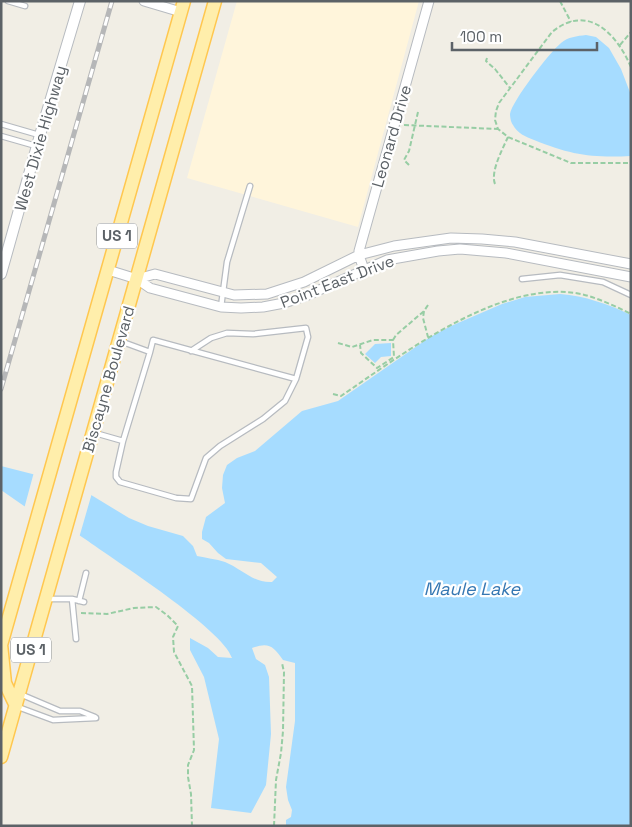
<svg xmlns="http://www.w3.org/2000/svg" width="632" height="827" font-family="'Space Grotesk',sans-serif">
<rect width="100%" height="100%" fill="#f1eee5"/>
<path fill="#fff5db" d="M 237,1 L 419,1 L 358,227 L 187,178 Z"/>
<path fill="#a6dcff" d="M 586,35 L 596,37 L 609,48 L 621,69 L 631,95 L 631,156 C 592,158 571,155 534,140 C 526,137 517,133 513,125 C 511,123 510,117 510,114 C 512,101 550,52 561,43 C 568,37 577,36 586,35 Z
M 560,294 C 585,296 608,304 631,315 L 631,826 L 286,826 L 286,820 L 291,817 L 292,810 L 288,800 L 286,787 L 295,721 L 295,663 L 283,660 C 273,646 269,642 252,648 L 256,659 L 265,665 L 269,677 L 271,734 L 266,785 L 251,813 L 211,808 L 219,739 L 204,677 L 190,650 L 190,638 L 208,648 L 218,657 L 232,658 C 223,629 114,560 85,539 L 67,527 L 37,515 L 1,490 L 1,466 L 48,478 L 78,487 L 129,518 L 148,526 L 183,536 L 193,546 L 197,556 C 206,558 216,559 225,562 C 242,569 253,583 272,582 L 277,577 L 261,563 L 226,559 L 218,553 L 209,543 L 202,539 L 202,532 L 206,517 L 225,503 L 222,488 L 223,475 L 227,465 L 237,458 L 255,451 L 302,411 L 338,401 L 430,337 L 451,326 L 502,304 L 525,297 Z
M 391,343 L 391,356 L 381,357 L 375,363 L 365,354 L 375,344 Z"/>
<path fill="#f1eee5" d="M 34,472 L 78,485 L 92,493 L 79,538 L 65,529 L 36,518 L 24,509 Z"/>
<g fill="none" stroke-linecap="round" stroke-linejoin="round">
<defs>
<path id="service" d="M 8,1 L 25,6
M 1,124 L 39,135
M 1,136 L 36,146
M 522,279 L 560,275 L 603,282 L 631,295
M 221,307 L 227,262 L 250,186
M 191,351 L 211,338 L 227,333 L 253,334 L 306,328 L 308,337 L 296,379
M 95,433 L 123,441 L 150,352 L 120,341
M 123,441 L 116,472 L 116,477 L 120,482 L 176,498 L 191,499 L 206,458 L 220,446 L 263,419 L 285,401 L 296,379 L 153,340 L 150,352
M 48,599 L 72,599 L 84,602
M 72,599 L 76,639
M 79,601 L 86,573
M 20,694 L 60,711 L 80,711 L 95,717
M 18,707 L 53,720 L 96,718"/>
<path id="minor" d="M 144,1 L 181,12
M 108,270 L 137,279 L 150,288 L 221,307 L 241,308 L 263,307 L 284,303 L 308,295 L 387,260 L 438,251 L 460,249 L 506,253 L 631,277
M 364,270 L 359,255 L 359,251 L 429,1
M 137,279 L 155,274 L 234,295 L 267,294 L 304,282 L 359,255 L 394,246 L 451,238 L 482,239 L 515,242 L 631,264"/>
<path id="tertiary" d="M 1,274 L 40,135 L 80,1"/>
<path id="primary" d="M 1,644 L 5,683 L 16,706
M 1,645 L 184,1
M 1,757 L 215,1"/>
</defs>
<use href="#service" stroke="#b7bbc0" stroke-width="7"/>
<use href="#minor" stroke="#b7bbc0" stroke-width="11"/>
<use href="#tertiary" stroke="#b7bbc0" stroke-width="12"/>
<use href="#primary" stroke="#ffc74f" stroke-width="15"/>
<path stroke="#97cda4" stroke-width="2" stroke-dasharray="5 2.5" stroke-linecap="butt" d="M 560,1 L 571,22
M 620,45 L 631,32
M 487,58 L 486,61 L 495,69 L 510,88
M 631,67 C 616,33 588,3 552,32 L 499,103 L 496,111 L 495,120 L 498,129 L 508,137 L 571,163 L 631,163
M 404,125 L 498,129
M 409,165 L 404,160 L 409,151 L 418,112
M 495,184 C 490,172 503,148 508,137
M 424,311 L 423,318 L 428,337
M 393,340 L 396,335 L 424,311 L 428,305
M 338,343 L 352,347 L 373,340 L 393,340 L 394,357 L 377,368 L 361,353 L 360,345
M 333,394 L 341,396 C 403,354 501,278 581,294 C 598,298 615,306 631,314
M 81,613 L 107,614 L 134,608 L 156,607 L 167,615 L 178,626 L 173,637 L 174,652 L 192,686 L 194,750 L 188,765 L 188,777 L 191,794 L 192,826
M 274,826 L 276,780 L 281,753 L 283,731 L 284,672 L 282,663"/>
<use href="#service" stroke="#fff" stroke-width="4.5"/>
<use href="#minor" stroke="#fff" stroke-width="9"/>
<use href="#tertiary" stroke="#fff" stroke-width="10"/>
<use href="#primary" stroke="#ffeeab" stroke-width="12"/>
<defs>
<path id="rail" d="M 1,389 L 112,1"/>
</defs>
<use href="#rail" stroke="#b6b7b8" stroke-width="5"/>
<use href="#rail" stroke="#fff" stroke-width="3" stroke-dasharray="9" stroke-linecap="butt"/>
</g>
<g text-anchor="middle" stroke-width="4.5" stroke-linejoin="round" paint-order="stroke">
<g fill="#fff" stroke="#8d9195" stroke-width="1">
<rect x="97" y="223.5" width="40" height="25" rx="4"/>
<rect x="11" y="637.5" width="40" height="25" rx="4"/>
</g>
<g font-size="15" font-weight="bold" fill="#5c6267">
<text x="117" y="241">US 1</text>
<text x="31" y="655">US 1</text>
</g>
<g font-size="16" fill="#5c6267" stroke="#fff">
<text transform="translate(391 136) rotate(-74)" y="6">Leonard Drive</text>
<text transform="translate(40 138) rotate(-74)" y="6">West Dixie Highway</text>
<text transform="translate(337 281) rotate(-21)" y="6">Point East Drive</text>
<text transform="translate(108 379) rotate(-74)" y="6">Biscayne Boulevard</text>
</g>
<g font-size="18" font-style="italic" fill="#3678b3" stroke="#fff">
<text x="472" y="595">Maule Lake</text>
</g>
</g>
<rect width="632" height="827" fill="none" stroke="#5c6267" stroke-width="5"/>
<path d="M452 42v8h145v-8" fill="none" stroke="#5c6267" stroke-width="2.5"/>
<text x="460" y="42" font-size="15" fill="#5c6267" stroke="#ffffff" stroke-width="4" paint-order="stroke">100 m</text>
</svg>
